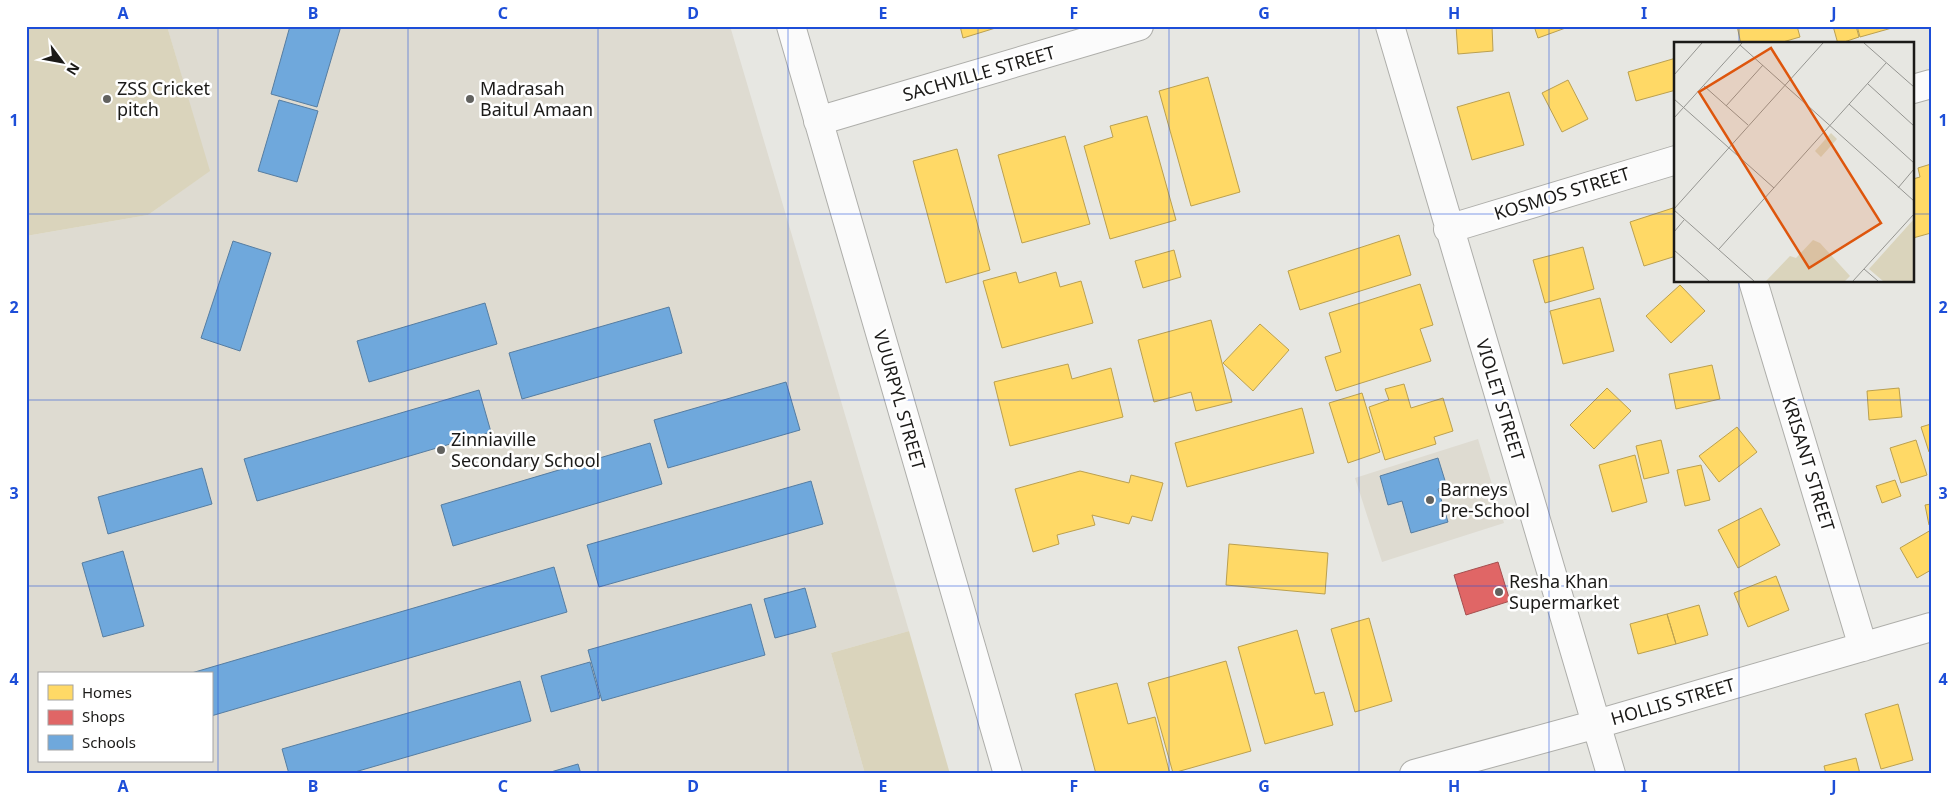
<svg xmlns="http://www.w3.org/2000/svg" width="1957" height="800" font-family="'Noto Sans',sans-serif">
<rect width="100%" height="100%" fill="#e7e7e2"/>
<path fill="#dedbd1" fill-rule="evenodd" d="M 167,26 L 730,26 L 909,631 L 831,653 L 865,774 L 26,774 L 26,236 L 148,215 L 209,171 ZM 39,674 L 211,674 L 211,761 L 39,761 Z
M 1478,439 L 1504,523 L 1382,562 L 1355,478 Z"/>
<path fill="#dad4bc" d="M 26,26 L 167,26 L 210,171 L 148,215 L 26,236 Z
M 909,631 L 950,774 L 865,774 L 831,653 Z"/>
<path fill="#ffd966" stroke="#bba04f" d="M 960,26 L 1002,26 L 963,38 Z
M 1456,26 L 1492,26 L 1493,51 L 1458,54 Z
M 1534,26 L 1571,26 L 1538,38 Z
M 1737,26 L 1797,26 L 1800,37 L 1776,44 L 1741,44 Z
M 1833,26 L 1856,26 L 1859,37 L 1838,44 Z
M 1857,26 L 1899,26 L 1860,37 Z
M 1676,58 L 1676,90 L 1636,101 L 1628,72 Z
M 1208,77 L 1240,192 L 1191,206 L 1159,91 Z
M 1568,80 L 1588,119 L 1562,132 L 1542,93 Z
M 1509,92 L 1524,145 L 1472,160 L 1457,107 Z
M 1147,116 L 1176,220 L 1110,239 L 1084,146 L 1113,137 L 1110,126 Z
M 1065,136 L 1090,224 L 1022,243 L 998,155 Z
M 957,149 L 990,270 L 946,283 L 913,161 Z
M 1931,164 L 1931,233 L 1913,238 L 1913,179 L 1920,177 L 1918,168 Z
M 1676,207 L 1676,256 L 1644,266 L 1630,222 Z
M 1399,235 L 1411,275 L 1300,310 L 1288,271 Z
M 1583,247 L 1594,289 L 1545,303 L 1533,260 Z
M 1174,250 L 1181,277 L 1143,288 L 1135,261 Z
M 1016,272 L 1019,283 L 1056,272 L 1060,287 L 1081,281 L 1093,323 L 1002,348 L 983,281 Z
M 1420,284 L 1433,325 L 1420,329 L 1431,361 L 1336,391 L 1325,357 L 1341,352 L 1329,313 Z
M 1680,285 L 1705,311 L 1671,343 L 1646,316 Z
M 1600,298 L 1614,351 L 1563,364 L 1550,311 Z
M 1211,320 L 1232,402 L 1196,411 L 1191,392 L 1154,402 L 1138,340 Z
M 1260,324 L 1289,350 L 1253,391 L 1223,363 Z
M 1068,364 L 1072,379 L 1111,368 L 1123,417 L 1010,446 L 994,382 Z
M 1712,365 L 1720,399 L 1676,409 L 1669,374 Z
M 1404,384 L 1411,408 L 1443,398 L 1453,431 L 1434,437 L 1436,444 L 1385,460 L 1369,407 L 1389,400 L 1385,389 Z
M 1607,388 L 1631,411 L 1594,449 L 1570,425 Z
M 1899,388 L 1902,417 L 1869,420 L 1867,391 Z
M 1362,393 L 1380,452 L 1348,463 L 1329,403 Z
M 1302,408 L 1314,453 L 1187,487 L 1175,443 Z
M 1931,424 L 1931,452 L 1929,452 L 1921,427 Z
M 1737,427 L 1757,452 L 1719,482 L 1699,456 Z
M 1661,440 L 1669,473 L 1644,479 L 1636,446 Z
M 1916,440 L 1927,475 L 1901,483 L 1890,448 Z
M 1635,455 L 1647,502 L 1612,512 L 1599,465 Z
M 1701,465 L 1710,500 L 1685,506 L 1677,470 Z
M 1080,471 L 1129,483 L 1131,475 L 1163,483 L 1152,521 L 1132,516 L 1129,524 L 1092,515 L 1095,525 L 1057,535 L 1059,544 L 1033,552 L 1015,489 Z
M 1895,480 L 1901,496 L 1882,503 L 1876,486 Z
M 1931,504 L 1931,525 L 1929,525 L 1925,505 Z
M 1761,508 L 1780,545 L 1738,568 L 1718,530 Z
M 1931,530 L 1931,570 L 1917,578 L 1900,548 Z
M 1229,544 L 1328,553 L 1325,594 L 1226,585 Z
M 1776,576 L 1789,610 L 1748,627 L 1734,593 Z
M 1699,605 L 1708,635 L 1676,644 L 1667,614 Z
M 1667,614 L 1676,644 L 1638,654 L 1630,624 Z
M 1369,618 L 1392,701 L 1355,712 L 1331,629 Z
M 1297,630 L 1315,694 L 1324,692 L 1333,725 L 1265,744 L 1238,647 Z
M 1226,661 L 1251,751 L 1173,773 L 1148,683 Z
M 1117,683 L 1128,724 L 1155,717 L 1170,774 L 1096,774 L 1075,694 Z
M 1898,704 L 1913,760 L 1881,769 L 1865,714 Z
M 1856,758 L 1860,774 L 1826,774 L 1824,766 Z"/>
<path fill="#e06666" stroke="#a54f4f" d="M 1498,562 L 1510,601 L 1466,615 L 1454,575 Z"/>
<path fill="#6fa8dc" stroke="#567da1" d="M 290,26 L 341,26 L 317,107 L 271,94 Z
M 279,100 L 318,111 L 297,182 L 258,171 Z
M 233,241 L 271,253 L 240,351 L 201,338 Z
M 485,303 L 497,344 L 369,382 L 357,341 Z
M 669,307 L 682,353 L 522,399 L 509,353 Z
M 786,382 L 800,430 L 668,468 L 654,420 Z
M 479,390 L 491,432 L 257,501 L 244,459 Z
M 650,443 L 662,484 L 453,546 L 441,505 Z
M 1438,458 L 1447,487 L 1438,489 L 1448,522 L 1411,533 L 1402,501 L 1388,505 L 1380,476 Z
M 202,468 L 212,504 L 108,534 L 98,497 Z
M 811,481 L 823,524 L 599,587 L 587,545 Z
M 123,551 L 144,626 L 103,637 L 82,563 Z
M 554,567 L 567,612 L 211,716 L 211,674 L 188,674 Z
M 805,588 L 816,627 L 775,638 L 764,599 Z
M 751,604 L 765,655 L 602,701 L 588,650 Z
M 590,662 L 600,698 L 551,712 L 541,676 Z
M 520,681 L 531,721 L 348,774 L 289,774 L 282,749 Z
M 578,764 L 581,774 L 544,774 Z"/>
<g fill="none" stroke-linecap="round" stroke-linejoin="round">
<defs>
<path id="street" d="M 791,26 L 1008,774
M 1390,26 L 1611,774
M 1913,89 L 1931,84
M 818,121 L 1139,26
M 1448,229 L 1676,160
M 1753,281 L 1863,647
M 1414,774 L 1597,724 L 1931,627"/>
</defs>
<use href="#street" stroke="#aeaeaa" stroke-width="30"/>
<use href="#street" stroke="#fbfbfb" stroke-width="28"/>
</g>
<path fill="none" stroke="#1d4ed8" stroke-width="1" stroke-opacity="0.55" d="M 218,26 L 218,774M 408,26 L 408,774M 598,26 L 598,774M 788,26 L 788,774M 978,26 L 978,774M 1169,26 L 1169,774M 1359,26 L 1359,774M 1549,26 L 1549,774M 1739,26 L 1739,44M 26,214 L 1676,214M 1913,214 L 1931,214M 1739,281 L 1739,774M 26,400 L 1931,400M 26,586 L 1931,586"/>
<g fill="#62625f" stroke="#fff" stroke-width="2">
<circle cx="107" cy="99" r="5"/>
<circle cx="470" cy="99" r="5"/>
<circle cx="441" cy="450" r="5"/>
<circle cx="1430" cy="500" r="5"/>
<circle cx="1499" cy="592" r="5"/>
</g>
<g text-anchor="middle" stroke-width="5" stroke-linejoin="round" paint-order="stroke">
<g font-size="18" fill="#1b1a18" stroke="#fff">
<text transform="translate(979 74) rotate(-16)" y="6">SACHVILLE STREET</text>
<text transform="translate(1562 194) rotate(-17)" y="6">KOSMOS STREET</text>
<text transform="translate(899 400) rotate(74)" y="6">VUURPYL STREET</text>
<text transform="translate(1500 400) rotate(73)" y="6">VIOLET STREET</text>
<text transform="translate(1808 464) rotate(73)" y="6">KRISANT STREET</text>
<text transform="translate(1673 702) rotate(-16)" y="6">HOLLIS STREET</text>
</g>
<g font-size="18" fill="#1b1a18" stroke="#fff" text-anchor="start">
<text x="117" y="95">ZSS Cricket<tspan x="117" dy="21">pitch</tspan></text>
<text x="480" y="95">Madrasah<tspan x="480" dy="21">Baitul Amaan</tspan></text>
<text x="451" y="446">Zinniaville<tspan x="451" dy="21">Secondary School</tspan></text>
<text x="1440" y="496">Barneys<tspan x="1440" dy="21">Pre-School</tspan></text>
<text x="1509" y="588">Resha Khan<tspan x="1509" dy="21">Supermarket</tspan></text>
</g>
</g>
<g transform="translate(1674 42)">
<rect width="240" height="240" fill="#e7e7e2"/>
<path d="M 157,91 L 163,97 L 147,115 L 141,109 ZM 240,177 L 240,239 L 209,239 L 195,227 ZM 139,198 L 146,201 L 176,234 L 171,239 L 92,239 L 116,214 L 122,216 Z" fill="#dad4bc"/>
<path fill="none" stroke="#959591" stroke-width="1" d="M 190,1 L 240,45M 66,3 L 240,159M 0,33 L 28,1M 194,42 L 240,84M 30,44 L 74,83M 0,57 L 100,146M 175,62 L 240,121M 52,64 L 89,23M 0,76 L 68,1M 224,146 L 240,127M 0,167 L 149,1M 0,168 L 80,239M 0,190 L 10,178M 45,207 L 212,21M 0,208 L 35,239M 190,227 L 204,239M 179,239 L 240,172"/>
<path fill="#de560d" fill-opacity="0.15" stroke="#de560d" stroke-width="2.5" d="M 97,6 L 207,181 L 135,226 L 25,50 Z"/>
<rect width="240" height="240" fill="none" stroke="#1b1a18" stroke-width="2.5"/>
</g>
<rect width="1957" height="800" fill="none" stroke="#ffffff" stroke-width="55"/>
<rect x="38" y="672" width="175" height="90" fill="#ffffff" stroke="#a4a3a3"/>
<rect x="48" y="685" width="25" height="15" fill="#ffd966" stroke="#a4a3a3"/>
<text x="82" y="698" font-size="15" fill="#1b1a18">Homes</text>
<rect x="48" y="710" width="25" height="15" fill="#e06666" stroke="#a4a3a3"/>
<text x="82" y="722" font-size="15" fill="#1b1a18">Shops</text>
<rect x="48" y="735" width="25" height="15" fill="#6fa8dc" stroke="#a4a3a3"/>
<text x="82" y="748" font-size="15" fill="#1b1a18">Schools</text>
<g transform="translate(62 62) rotate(122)" stroke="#ffffff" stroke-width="4" paint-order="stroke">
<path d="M0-4L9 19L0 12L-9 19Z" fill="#1b1a18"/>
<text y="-8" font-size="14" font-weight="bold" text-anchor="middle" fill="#1b1a18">N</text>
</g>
<rect x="28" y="28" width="1902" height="744" fill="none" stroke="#1d4ed8" stroke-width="2"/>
<g font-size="16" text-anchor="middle" font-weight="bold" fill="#1d4ed8">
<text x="123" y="19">A</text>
<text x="313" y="19">B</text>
<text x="503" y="19">C</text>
<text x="693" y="19">D</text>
<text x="883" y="19">E</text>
<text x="1074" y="19">F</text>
<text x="1264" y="19">G</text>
<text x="1454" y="19">H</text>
<text x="1644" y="19">I</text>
<text x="1834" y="19">J</text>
<text x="14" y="126">1</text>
<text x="1943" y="126">1</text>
<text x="14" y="313">2</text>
<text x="1943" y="313">2</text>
<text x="14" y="499">3</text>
<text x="1943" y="499">3</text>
<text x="14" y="685">4</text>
<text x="1943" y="685">4</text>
<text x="123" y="792">A</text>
<text x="313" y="792">B</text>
<text x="503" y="792">C</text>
<text x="693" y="792">D</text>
<text x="883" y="792">E</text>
<text x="1074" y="792">F</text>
<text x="1264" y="792">G</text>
<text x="1454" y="792">H</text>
<text x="1644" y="792">I</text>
<text x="1834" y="792">J</text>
</g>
</svg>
